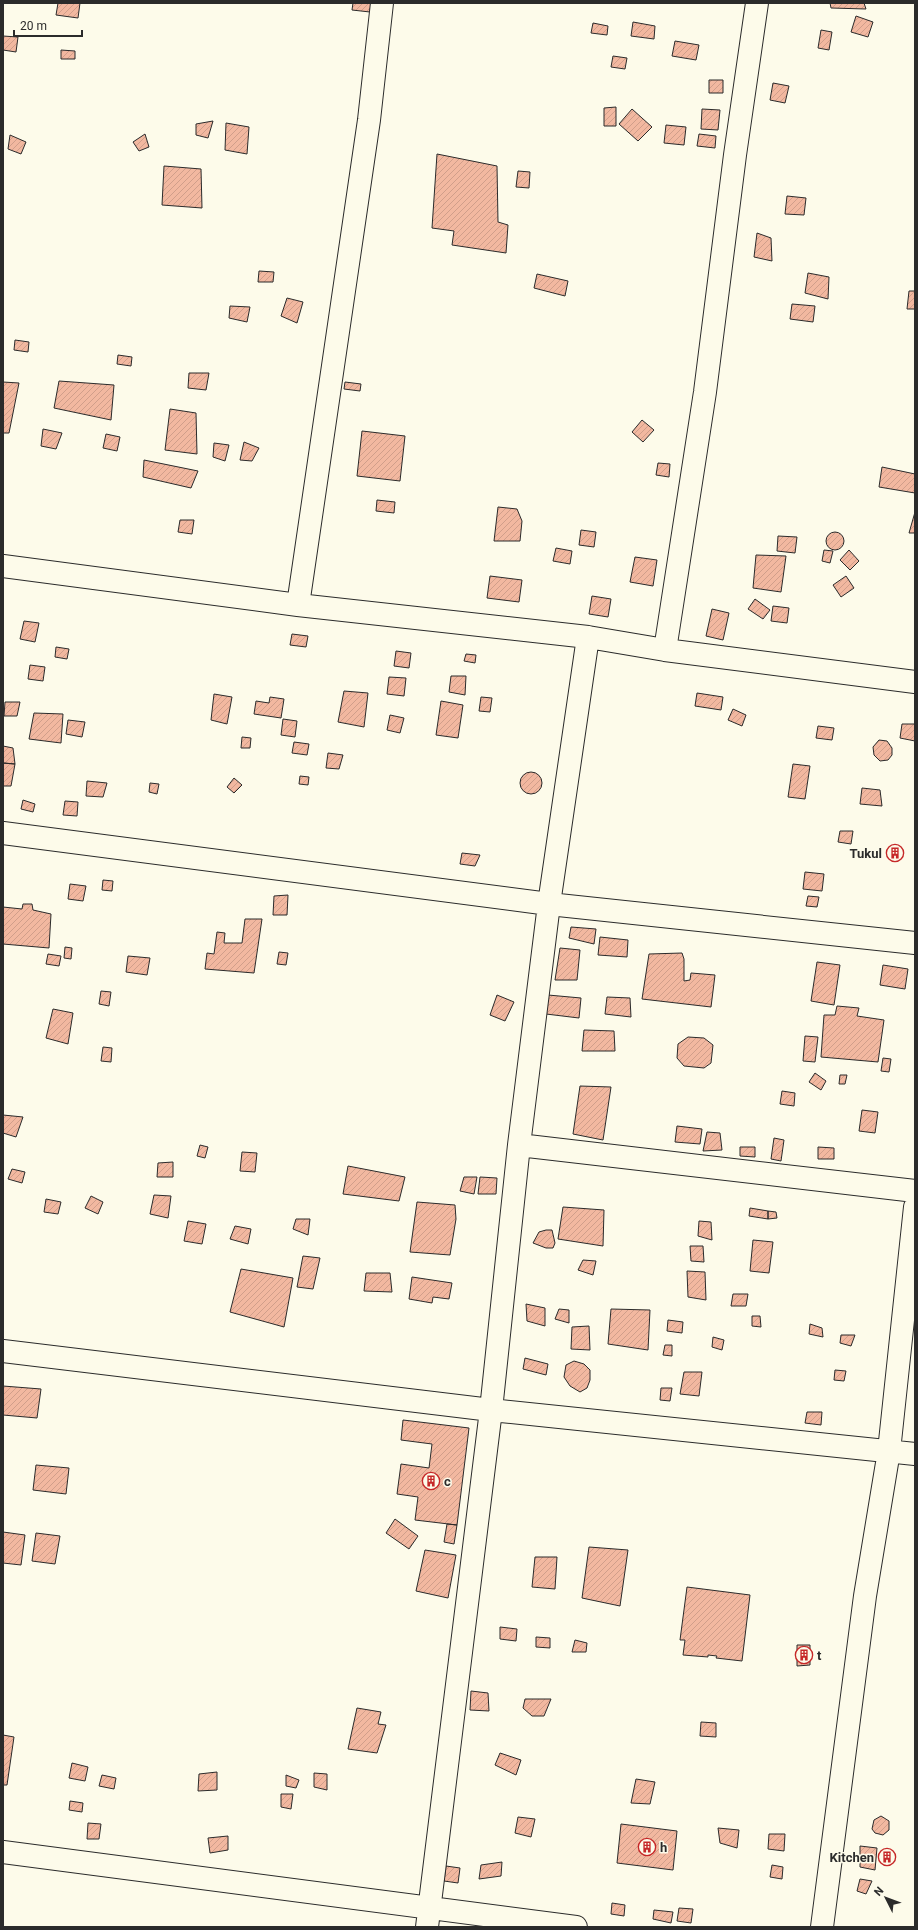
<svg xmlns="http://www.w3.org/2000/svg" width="918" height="1930" font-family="Roboto,sans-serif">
<defs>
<pattern id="building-hatch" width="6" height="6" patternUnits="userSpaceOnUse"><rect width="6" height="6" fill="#f2b8a0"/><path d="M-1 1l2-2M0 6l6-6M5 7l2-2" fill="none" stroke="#d09e8a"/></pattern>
</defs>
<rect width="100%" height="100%" fill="#fdfbea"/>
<path fill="url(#building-hatch)" stroke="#2b2b2b" d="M 58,3 L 80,3 L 78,18 L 56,15 Z
M 353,3 L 371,3 L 370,12 L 352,10 Z
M 830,3 L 864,3 L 866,9 L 831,8 Z
M 856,16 L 873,22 L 868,37 L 851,32 Z
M 633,22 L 655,26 L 654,39 L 631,36 Z
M 593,23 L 608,26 L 607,35 L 591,33 Z
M 821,30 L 832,32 L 829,50 L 818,48 Z
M 3,36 L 18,37 L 16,52 L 3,50 Z
M 675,41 L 699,45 L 696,60 L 672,56 Z
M 61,50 L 75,51 L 75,59 L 61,59 Z
M 613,56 L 627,58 L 625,69 L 611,67 Z
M 709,80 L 723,80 L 723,93 L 709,93 Z
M 773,83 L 789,86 L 785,103 L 770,100 Z
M 616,107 L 616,126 L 604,126 L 604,108 Z
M 632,109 L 652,127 L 638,141 L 619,124 Z
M 702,109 L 720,110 L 718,130 L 701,129 Z
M 213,121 L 208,138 L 196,135 L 196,124 Z
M 226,123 L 249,127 L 247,154 L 225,150 Z
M 666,125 L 686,127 L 684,145 L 664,143 Z
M 145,134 L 149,147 L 139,151 L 133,142 Z
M 699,134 L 716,136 L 715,148 L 697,146 Z
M 10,135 L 26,142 L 21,154 L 8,149 Z
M 437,154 L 497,166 L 498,222 L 508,225 L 506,253 L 452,245 L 454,231 L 432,228 Z
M 164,166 L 201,169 L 202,208 L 162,205 Z
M 518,171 L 530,172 L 529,188 L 516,187 Z
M 787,196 L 806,198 L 804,215 L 785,214 Z
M 757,233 L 771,238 L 772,261 L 754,257 Z
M 259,271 L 274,272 L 273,282 L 258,282 Z
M 808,273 L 829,277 L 828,299 L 805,293 Z
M 537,274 L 568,281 L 565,296 L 534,288 Z
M 909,291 L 915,291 L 915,309 L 907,309 Z
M 287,298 L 303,302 L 297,323 L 281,316 Z
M 792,304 L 815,306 L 813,322 L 790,319 Z
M 230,306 L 250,307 L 247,322 L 229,318 Z
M 15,340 L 29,342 L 28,352 L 14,350 Z
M 118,355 L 132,357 L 131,366 L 117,364 Z
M 189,373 L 209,373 L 206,390 L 188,388 Z
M 59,381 L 114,385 L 111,420 L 54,408 Z
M 3,382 L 19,383 L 9,433 L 3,433 Z
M 345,382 L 361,384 L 360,391 L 344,389 Z
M 170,409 L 196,413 L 197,454 L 165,450 Z
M 642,420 L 654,430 L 643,442 L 632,432 Z
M 43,429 L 62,433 L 56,449 L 41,446 Z
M 362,431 L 405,436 L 400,481 L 357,476 Z
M 106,434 L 120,437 L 117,451 L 103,448 Z
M 244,442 L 259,448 L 252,461 L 240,460 Z
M 214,443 L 229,445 L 225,461 L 213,457 Z
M 144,460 L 198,471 L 191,488 L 143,477 Z
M 658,463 L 670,464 L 669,477 L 656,475 Z
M 882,467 L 915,474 L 915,493 L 879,487 Z
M 377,500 L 395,502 L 394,513 L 376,511 Z
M 498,507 L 517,509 L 522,521 L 520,541 L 494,541 Z
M 915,512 L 915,533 L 909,533 Z
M 180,520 L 194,520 L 192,534 L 178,532 Z
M 581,530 L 596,532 L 594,547 L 579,545 Z
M826 541a9 9 0 1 1 18 0a9 9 0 1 1-18 0Z
M 778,536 L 797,537 L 795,553 L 777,551 Z
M 556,548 L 572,551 L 570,564 L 553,561 Z
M 824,550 L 833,551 L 830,563 L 822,561 Z
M 849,550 L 859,561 L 850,570 L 840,560 Z
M 756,555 L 786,556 L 781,592 L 753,588 Z
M 635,557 L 657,560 L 653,586 L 630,582 Z
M 490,576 L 522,580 L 519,602 L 487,598 Z
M 846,576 L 854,588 L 841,597 L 833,585 Z
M 592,596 L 611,599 L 608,617 L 589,614 Z
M 755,599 L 770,610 L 763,619 L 748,609 Z
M 773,606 L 789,608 L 787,623 L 771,621 Z
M 712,609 L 729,613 L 723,640 L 706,636 Z
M 24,621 L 39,623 L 35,642 L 20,639 Z
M 292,634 L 308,636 L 306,647 L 290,645 Z
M 56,647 L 69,649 L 67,659 L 55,657 Z
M 396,651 L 411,653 L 409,668 L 394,666 Z
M 466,654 L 476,655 L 475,663 L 464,661 Z
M 30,665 L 45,667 L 43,681 L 28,679 Z
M 451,676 L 466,676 L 465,695 L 449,692 Z
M 389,677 L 406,678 L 404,696 L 387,694 Z
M 344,691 L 368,693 L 364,727 L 338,722 Z
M 697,693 L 723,697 L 721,710 L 695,706 Z
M 214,694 L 232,697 L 227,724 L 211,720 Z
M 270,697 L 284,699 L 281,718 L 254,714 L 256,701 L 269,703 Z
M 481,697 L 492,698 L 490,712 L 479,711 Z
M 441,701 L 463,705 L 458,738 L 436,735 Z
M 5,702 L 20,702 L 17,716 L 4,716 Z
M 733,709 L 746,715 L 742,726 L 728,720 Z
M 34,713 L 63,714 L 61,743 L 29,739 Z
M 390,715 L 404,718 L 400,733 L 387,730 Z
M 283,719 L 297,721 L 295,737 L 281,735 Z
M 68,720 L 85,722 L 82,737 L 66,734 Z
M 902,724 L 915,724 L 915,741 L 900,738 Z
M 818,726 L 834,728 L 832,740 L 816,738 Z
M 242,737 L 251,738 L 250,748 L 241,748 Z
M 879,740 L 887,741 L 892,748 L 892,755 L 888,760 L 880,761 L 874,755 L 873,747 Z
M 294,742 L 309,744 L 307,755 L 292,753 Z
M 3,746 L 13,748 L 15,764 L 3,763 Z
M 328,753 L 343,755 L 339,769 L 326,768 Z
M 3,763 L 15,764 L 11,786 L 3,786 Z
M 793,764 L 810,766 L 805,799 L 788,797 Z
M520 783a11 11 0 1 1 22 0a11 11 0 1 1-22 0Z
M 300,776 L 309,777 L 308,785 L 299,784 Z
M 234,778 L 242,785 L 234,793 L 227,787 Z
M 87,781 L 107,783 L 103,797 L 86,796 Z
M 150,783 L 159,784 L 157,794 L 149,792 Z
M 862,788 L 880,790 L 882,806 L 860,804 Z
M 23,800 L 35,804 L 33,812 L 21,809 Z
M 65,801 L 78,802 L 77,816 L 63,815 Z
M 840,831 L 853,831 L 851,844 L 838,842 Z
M887 853a8 8 0 1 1 16 0a8 8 0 1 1-16 0Z
M 462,853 L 480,855 L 475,866 L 460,864 Z
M 805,872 L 824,874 L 822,891 L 803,889 Z
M 103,880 L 113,881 L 112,891 L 102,890 Z
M 70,884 L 86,886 L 83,901 L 68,899 Z
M 288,895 L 287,915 L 273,915 L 274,896 Z
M 808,896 L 819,897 L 817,907 L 806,906 Z
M 23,904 L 32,904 L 33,910 L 51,914 L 49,948 L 3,944 L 3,907 L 22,909 Z
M 245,919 L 262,919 L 254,973 L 205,969 L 207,953 L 214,954 L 217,932 L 225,933 L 224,943 L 242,943 Z
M 571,927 L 596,929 L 594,944 L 569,938 Z
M 600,937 L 628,940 L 627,957 L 598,955 Z
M 65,947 L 72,948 L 71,959 L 64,958 Z
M 560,948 L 580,950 L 577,980 L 555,980 Z
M 279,952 L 288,953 L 286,965 L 277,964 Z
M 682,953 L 684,959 L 684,981 L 690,980 L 691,973 L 715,975 L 711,1007 L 642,999 L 649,954 Z
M 48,954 L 61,956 L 59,966 L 46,964 Z
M 128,956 L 150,958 L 147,975 L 126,972 Z
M 817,962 L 840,965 L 834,1005 L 811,1001 Z
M 883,965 L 908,969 L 905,989 L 880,985 Z
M 101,991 L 111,992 L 109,1006 L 99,1004 Z
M 497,995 L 514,1002 L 505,1021 L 490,1015 Z
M 548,995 L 581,998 L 579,1018 L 546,1014 Z
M 607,997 L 630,998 L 631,1017 L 605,1014 Z
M 837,1006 L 859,1008 L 857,1016 L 884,1020 L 878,1062 L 821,1057 L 824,1015 L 835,1015 Z
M 53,1009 L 73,1013 L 68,1044 L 46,1038 Z
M 584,1030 L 614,1031 L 615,1051 L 582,1051 Z
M 805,1036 L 818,1037 L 815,1062 L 803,1061 Z
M 688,1037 L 704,1038 L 713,1045 L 711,1063 L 704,1068 L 684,1066 L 677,1058 L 678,1044 Z
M 103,1047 L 112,1048 L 111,1062 L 101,1061 Z
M 883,1058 L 891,1059 L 889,1072 L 881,1071 Z
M 815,1073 L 826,1081 L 821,1090 L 809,1082 Z
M 840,1075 L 847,1075 L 845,1084 L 839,1084 Z
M 580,1086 L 611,1087 L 603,1140 L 573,1134 Z
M 782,1091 L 795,1093 L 794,1106 L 780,1104 Z
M 862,1110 L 878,1112 L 875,1133 L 859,1131 Z
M 3,1115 L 23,1117 L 16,1137 L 3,1133 Z
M 677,1126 L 702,1129 L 700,1144 L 675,1142 Z
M 707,1132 L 720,1133 L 722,1150 L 703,1151 Z
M 774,1138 L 784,1140 L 781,1161 L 771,1159 Z
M 200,1145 L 208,1147 L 205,1158 L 197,1156 Z
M 740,1147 L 755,1147 L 755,1157 L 740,1156 Z
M 818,1147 L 834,1148 L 834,1159 L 818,1159 Z
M 242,1152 L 257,1153 L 255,1172 L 240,1171 Z
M 173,1162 L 173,1177 L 157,1177 L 158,1163 Z
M 348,1166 L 405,1177 L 399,1201 L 343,1194 Z
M 12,1169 L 25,1172 L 22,1183 L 8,1179 Z
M 464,1177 L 477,1177 L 474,1194 L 460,1191 Z
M 480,1177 L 497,1178 L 496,1194 L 478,1194 Z
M 154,1195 L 171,1196 L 168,1218 L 150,1214 Z
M 91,1196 L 103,1202 L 98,1214 L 85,1208 Z
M 46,1199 L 61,1202 L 58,1214 L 44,1212 Z
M 417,1202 L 455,1205 L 456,1219 L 450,1255 L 410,1252 Z
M 563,1207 L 604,1210 L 603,1246 L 558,1239 Z
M 750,1208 L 768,1211 L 768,1219 L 749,1216 Z
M 768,1211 L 776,1212 L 777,1218 L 768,1219 Z
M 296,1219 L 310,1219 L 308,1235 L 293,1229 Z
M 188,1221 L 206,1224 L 202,1244 L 184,1241 Z
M 699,1221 L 711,1222 L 712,1240 L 698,1236 Z
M 235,1226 L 251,1229 L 248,1244 L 230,1239 Z
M 546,1230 L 552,1230 L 555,1243 L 553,1248 L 546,1248 L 533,1243 L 539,1232 Z
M 753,1240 L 773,1242 L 769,1273 L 750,1271 Z
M 690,1246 L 703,1246 L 704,1262 L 691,1261 Z
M 303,1256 L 320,1258 L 313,1289 L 297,1287 Z
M 583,1260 L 596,1261 L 593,1275 L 578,1270 Z
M 241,1269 L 293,1278 L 284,1327 L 230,1312 Z
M 687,1271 L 705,1272 L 706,1300 L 688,1297 Z
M 366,1273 L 390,1273 L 392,1292 L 364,1291 Z
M 412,1277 L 452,1283 L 449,1299 L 433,1297 L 432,1303 L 409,1299 Z
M 733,1294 L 748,1294 L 746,1306 L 731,1306 Z
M 526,1304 L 545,1308 L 545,1326 L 527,1321 Z
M 559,1309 L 569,1310 L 569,1323 L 555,1319 Z
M 611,1309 L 650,1310 L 648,1350 L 608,1344 Z
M 752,1316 L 760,1316 L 761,1327 L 752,1326 Z
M 668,1320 L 683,1322 L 682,1333 L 667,1331 Z
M 810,1324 L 822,1328 L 823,1337 L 809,1334 Z
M 589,1326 L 590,1350 L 571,1349 L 572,1327 Z
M 841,1335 L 855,1335 L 851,1346 L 840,1343 Z
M 713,1337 L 724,1340 L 722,1350 L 712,1347 Z
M 665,1345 L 672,1345 L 672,1356 L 663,1355 Z
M 525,1358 L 548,1364 L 546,1375 L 523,1369 Z
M 574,1361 L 584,1364 L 590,1370 L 590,1380 L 587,1388 L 580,1392 L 570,1386 L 564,1377 L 566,1365 Z
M 835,1370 L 846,1371 L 844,1381 L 834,1380 Z
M 684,1372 L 702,1372 L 699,1396 L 680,1394 Z
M 3,1386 L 41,1389 L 37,1418 L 3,1415 Z
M 661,1388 L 672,1388 L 670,1401 L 660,1400 Z
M 807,1412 L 822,1412 L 821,1425 L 805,1423 Z
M 403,1420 L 469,1428 L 457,1525 L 415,1520 L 418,1497 L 397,1494 L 401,1464 L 429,1468 L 432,1444 L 401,1440 Z
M 36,1465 L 69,1468 L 66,1494 L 33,1490 Z
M 395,1519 L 418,1536 L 409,1549 L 386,1533 Z
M 447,1524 L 457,1525 L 454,1544 L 444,1542 Z
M 3,1532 L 25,1535 L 21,1565 L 3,1563 Z
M 36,1533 L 60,1536 L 55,1564 L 32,1561 Z
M 589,1547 L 628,1550 L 620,1606 L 582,1598 Z
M 425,1550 L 456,1555 L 448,1598 L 416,1591 Z
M 535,1557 L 557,1557 L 555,1589 L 532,1587 Z
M 687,1587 L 750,1595 L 742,1661 L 716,1658 L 717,1656 L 708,1655 L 708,1657 L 683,1655 L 685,1640 L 680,1640 Z
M 500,1627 L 517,1629 L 516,1641 L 500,1639 Z
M 536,1637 L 550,1638 L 550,1648 L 536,1647 Z
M 575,1640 L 587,1643 L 586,1652 L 572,1652 Z
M 797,1645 L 810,1645 L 810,1665 L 797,1666 Z
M 471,1691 L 488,1693 L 489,1711 L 470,1710 Z
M 525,1699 L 551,1699 L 544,1716 L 532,1716 L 523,1708 Z
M 357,1708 L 381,1712 L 378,1724 L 386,1725 L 377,1753 L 348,1749 Z
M 701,1722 L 716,1723 L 716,1737 L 700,1736 Z
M 3,1735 L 14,1737 L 7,1785 L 3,1785 Z
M 500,1753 L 521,1760 L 516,1775 L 495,1765 Z
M 72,1763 L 88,1767 L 85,1781 L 69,1778 Z
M 217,1772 L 217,1790 L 198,1791 L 199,1774 Z
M 314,1773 L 327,1774 L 327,1790 L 314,1787 Z
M 102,1775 L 116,1778 L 114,1789 L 99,1786 Z
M 286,1775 L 299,1780 L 296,1788 L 286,1786 Z
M 636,1779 L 655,1782 L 650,1804 L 631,1803 Z
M 281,1794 L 293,1794 L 291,1809 L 281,1807 Z
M 70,1801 L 83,1803 L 82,1812 L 69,1810 Z
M 881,1816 L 889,1821 L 889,1830 L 883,1835 L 875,1833 L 872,1829 L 874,1820 Z
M 518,1817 L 535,1819 L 531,1837 L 515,1833 Z
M 88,1823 L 101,1824 L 99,1839 L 87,1839 Z
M 621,1824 L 677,1831 L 673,1870 L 617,1863 Z
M 718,1828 L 739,1830 L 737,1848 L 720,1843 Z
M 769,1834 L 785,1834 L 784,1851 L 768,1849 Z
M 228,1836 L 228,1850 L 210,1853 L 208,1838 Z
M 860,1846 L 877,1848 L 875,1870 L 860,1867 Z
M 885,1851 L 892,1853 L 891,1858 L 888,1862 L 883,1861 L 881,1855 Z
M 502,1862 L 501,1876 L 479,1879 L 481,1865 Z
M 772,1865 L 783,1867 L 782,1879 L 770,1877 Z
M 446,1866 L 460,1868 L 458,1883 L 444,1881 Z
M 860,1879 L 872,1881 L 866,1894 L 857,1891 Z
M 612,1903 L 625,1905 L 624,1916 L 611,1914 Z
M 679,1908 L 693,1909 L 691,1923 L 677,1921 Z
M 654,1910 L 673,1912 L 671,1923 L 653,1919 Z"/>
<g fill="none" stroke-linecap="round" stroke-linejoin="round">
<defs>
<path id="minor" d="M 3,566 L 298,605 L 588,637 L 665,650 L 705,392 L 735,155 L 757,3
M 298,605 L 369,120 L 382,3
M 665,650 L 915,682
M 3,833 L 549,904 L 915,943
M 519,1145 L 915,1191
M 3,1351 L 491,1410 L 915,1454
M 3,1852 L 576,1927
M 427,1927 L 491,1410 L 519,1145 L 549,904 L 588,637
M 822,1927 L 865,1596 L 889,1451 L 915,1207"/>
</defs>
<use href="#minor" stroke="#2b2b2b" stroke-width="24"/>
<use href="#minor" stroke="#fdfbea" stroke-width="22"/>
</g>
<defs>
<symbol id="building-ring" viewBox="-11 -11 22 22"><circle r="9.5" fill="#fdfbea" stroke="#c62828" stroke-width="1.5"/><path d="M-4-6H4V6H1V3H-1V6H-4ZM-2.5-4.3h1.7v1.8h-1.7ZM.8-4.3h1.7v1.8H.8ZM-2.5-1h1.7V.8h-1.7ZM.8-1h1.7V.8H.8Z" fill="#c62828"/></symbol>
</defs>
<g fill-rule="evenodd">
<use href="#building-ring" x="885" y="843" width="20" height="20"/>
<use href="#building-ring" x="421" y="1471" width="20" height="20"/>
<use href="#building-ring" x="794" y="1645" width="20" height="20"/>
<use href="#building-ring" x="637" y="1837" width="20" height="20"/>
<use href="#building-ring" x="877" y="1847" width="20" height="20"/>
</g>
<g text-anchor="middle" stroke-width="3" stroke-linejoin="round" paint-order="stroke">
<g font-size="13" font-weight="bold" fill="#2b2b2b" stroke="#fdfbea" text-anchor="start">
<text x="882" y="858" text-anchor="end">Tukul</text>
<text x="444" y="1486">c</text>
<text x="817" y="1660">t</text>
<text x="660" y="1852">h</text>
<text x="874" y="1862" text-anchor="end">Kitchen</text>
</g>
</g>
<rect width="918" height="1930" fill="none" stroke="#2b2b2b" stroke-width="8"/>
<g transform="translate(886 1898) rotate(312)" stroke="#fdfbea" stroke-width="3" paint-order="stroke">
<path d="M0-3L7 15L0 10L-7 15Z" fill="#2b2b2b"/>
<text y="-6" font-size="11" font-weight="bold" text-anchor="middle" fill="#2b2b2b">N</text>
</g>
<path d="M14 30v6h68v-6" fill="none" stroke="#2b2b2b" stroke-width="2"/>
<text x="20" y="30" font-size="12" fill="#2b2b2b" stroke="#fdfbea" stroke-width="3" paint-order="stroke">20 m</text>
</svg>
